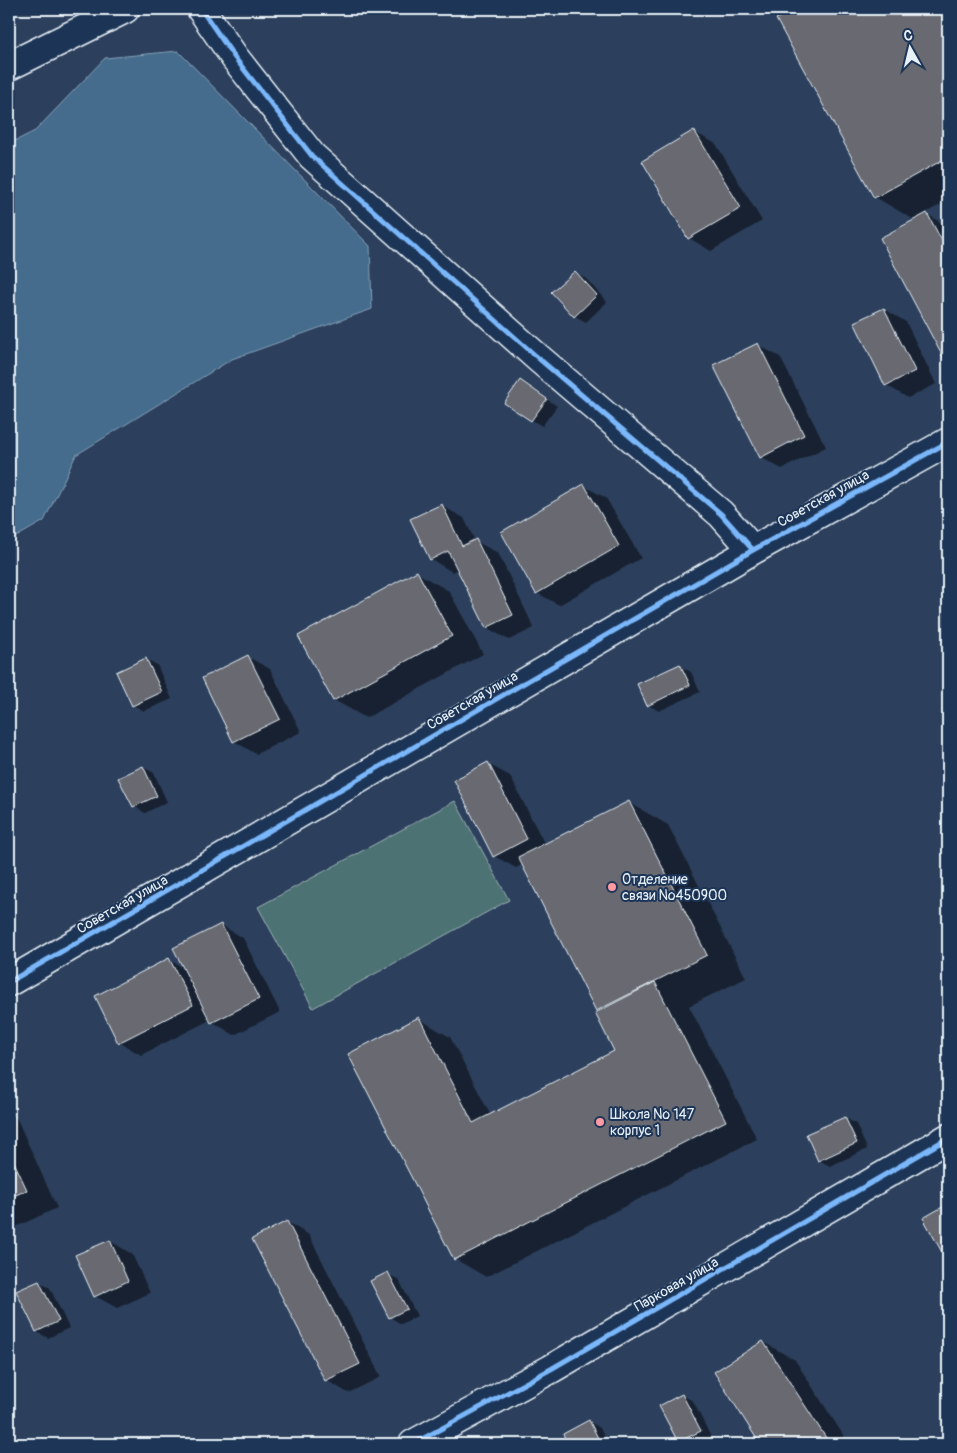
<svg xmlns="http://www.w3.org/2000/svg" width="957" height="1453" font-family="Pangolin,sans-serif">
<rect width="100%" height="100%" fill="#2c3f5c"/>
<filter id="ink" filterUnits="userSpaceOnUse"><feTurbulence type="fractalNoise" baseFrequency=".02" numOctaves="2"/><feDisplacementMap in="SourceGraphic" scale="10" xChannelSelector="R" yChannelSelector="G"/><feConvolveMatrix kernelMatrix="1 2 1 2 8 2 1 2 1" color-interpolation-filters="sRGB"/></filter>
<g filter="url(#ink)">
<path fill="#4e7273" stroke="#9bb2b6" d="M 455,801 L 509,900 L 313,1008 L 258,907 Z"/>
<path fill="#456c8d" stroke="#86a1b8" d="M 178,51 L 370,246 L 372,309 L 232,359 L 76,455 L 44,521 L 9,541 L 9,144 L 35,131 L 105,58 Z"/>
<path fill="#0007" d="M 797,9 L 948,9 L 948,201 L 925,213 L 948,227 L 948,362 L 946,360 L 916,221 L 875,197 L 778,19 Z
M 694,132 L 716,144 L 762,221 L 711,251 L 689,238 Z
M 575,272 L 586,279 L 607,302 L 586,322 L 575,316 L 553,292 Z
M 884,309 L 906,322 L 936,384 L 908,398 L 886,385 Z
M 758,345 L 780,357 L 826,447 L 782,469 L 760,457 Z
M 520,382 L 557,406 L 542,426 L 532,420 Z
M 584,486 L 606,498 L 641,558 L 559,605 L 537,593 Z
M 442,506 L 464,518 L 475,541 L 498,553 L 534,628 L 509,640 L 487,628 L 458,569 L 452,572 L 431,559 Z
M 417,573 L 449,591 L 483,654 L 366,718 L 334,700 Z
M 248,657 L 270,669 L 301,732 L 256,754 L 234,741 Z
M 146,659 L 157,665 L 172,699 L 144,711 L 133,705 Z
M 680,666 L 691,672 L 700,692 L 659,711 L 648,705 Z
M 488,764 L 510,776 L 545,845 L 628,802 L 668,825 L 746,978 L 689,1006 L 757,1139 L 486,1277 L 455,1259 L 419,1019 L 450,1037 L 491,1116 L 616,1052 L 599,1012 L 523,864 L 516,868 L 494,856 Z
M 143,767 L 154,773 L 167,802 L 145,813 L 134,806 Z
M 221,925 L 243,938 L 280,1012 L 234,1035 L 210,1020 L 141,1055 L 119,1042 L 169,960 L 184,968 Z
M 9,1114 L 17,1119 L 57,1208 L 9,1230 Z
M 845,1118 L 856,1124 L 867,1149 L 830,1166 L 819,1160 Z
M 948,1205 L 948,1261 L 925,1218 Z
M 287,1222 L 309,1235 L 381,1377 L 348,1393 L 326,1380 Z
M 110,1241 L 132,1254 L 150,1293 L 117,1308 L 95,1296 Z
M 388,1274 L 399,1280 L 417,1316 L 401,1324 L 390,1317 L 372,1282 Z
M 39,1282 L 50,1288 L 69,1328 L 48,1338 L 37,1332 Z
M 763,1342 L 795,1360 L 849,1444 L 762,1444 L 716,1372 Z
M 682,1395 L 693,1401 L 711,1437 L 697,1444 L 684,1444 L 679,1442 Z
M 589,1421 L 600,1428 L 608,1444 L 570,1444 L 564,1434 Z"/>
<path fill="#676971" stroke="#e8f1f8" d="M 794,9 L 948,9 L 948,157 L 874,198 L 776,19 Z
M 694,130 L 741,208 L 688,239 L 642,161 Z
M 927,213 L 948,252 L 948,359 L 945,361 L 880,238 Z
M 575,271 L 597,295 L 574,317 L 551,292 Z
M 884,308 L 915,371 L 885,386 L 854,322 Z
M 758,343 L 804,435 L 760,458 L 713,365 Z
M 520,380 L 547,399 L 531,421 L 504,403 Z
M 584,484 L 619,546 L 536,594 L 501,532 Z
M 442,504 L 462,546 L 476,539 L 513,615 L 486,628 L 448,551 L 430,560 L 410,519 Z
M 417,571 L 452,636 L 333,701 L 298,636 Z
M 248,655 L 280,719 L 233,742 L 202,678 Z
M 146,658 L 162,692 L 132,706 L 116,672 Z
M 680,664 L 690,685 L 647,706 L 637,684 Z
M 488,762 L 527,839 L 493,857 L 454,780 Z
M 143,766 L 157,796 L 133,807 L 118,778 Z
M 629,801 L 707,955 L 596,1011 L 518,857 Z
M 221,924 L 259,999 L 211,1023 L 173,948 Z
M 169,958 L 193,1005 L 118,1043 L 95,996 Z
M 655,982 L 726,1121 L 454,1260 L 348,1054 L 419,1017 L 473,1123 L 614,1051 L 595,1013 Z
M 845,1117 L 857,1143 L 818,1161 L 806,1134 Z
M 9,1151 L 27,1190 L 9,1198 Z
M 948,1204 L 948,1263 L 923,1218 Z
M 287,1221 L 360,1364 L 325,1381 L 252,1239 Z
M 110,1240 L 128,1281 L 94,1297 L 75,1255 Z
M 388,1272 L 407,1309 L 389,1318 L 370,1281 Z
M 39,1281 L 59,1321 L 36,1332 L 16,1291 Z
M 763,1341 L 830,1444 L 760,1444 L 714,1372 Z
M 682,1394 L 701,1431 L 678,1442 L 659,1406 Z
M 589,1420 L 601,1444 L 568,1444 L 563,1434 Z"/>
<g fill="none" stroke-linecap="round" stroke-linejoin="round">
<defs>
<path id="minor" d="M 201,9 L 235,58 L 312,156 L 537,357 L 721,514 L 753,550
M 9,66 L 125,9
M 9,982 L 753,550 L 948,442
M 413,1444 L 551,1369 L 948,1138"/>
</defs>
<use href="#minor" stroke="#e8f1f8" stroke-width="31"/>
<use href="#minor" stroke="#1d3557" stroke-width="28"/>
<defs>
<path id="cycleway" d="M 201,9 L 235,58 L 312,156 L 537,357 L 721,514 L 753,550
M 9,982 L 753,550 L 948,442
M 413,1444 L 551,1369 L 948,1138"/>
</defs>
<use href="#cycleway" stroke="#1d3557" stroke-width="8"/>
<use href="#cycleway" stroke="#7ab7fb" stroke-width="5"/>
</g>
</g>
<g fill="#ff9aa2" stroke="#1d3557" stroke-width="2">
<circle cx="612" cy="887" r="5"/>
<circle cx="600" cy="1122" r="5"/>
</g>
<g text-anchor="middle" stroke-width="4" stroke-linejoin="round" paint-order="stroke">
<g font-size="14" fill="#e8f1f8" stroke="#1d3557">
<text transform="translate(823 498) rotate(-29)" y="5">Советская улица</text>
<text transform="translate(472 700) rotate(-30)" y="5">Советская улица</text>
<text transform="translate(122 904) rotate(-30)" y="5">Советская улица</text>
<text transform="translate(676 1284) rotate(-30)" y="5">Парковая улица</text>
</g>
<g font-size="14" fill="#e8f1f8" stroke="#1d3557" text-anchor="start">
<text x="622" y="884">Отделение<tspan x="622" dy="16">связи №450900</tspan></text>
<text x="610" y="1119">Школа № 147<tspan x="610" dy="16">корпус 1</tspan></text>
</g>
</g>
<rect width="957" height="1453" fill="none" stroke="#1d3557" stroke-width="30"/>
<rect x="15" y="15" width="927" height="1423" fill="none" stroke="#e8f1f8" stroke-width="2" filter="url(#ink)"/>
<g transform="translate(910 48) rotate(352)" stroke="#1d3557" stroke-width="4" paint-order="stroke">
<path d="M0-4L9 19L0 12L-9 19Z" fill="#e8f1f8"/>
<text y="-8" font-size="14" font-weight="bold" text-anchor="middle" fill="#e8f1f8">С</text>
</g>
</svg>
